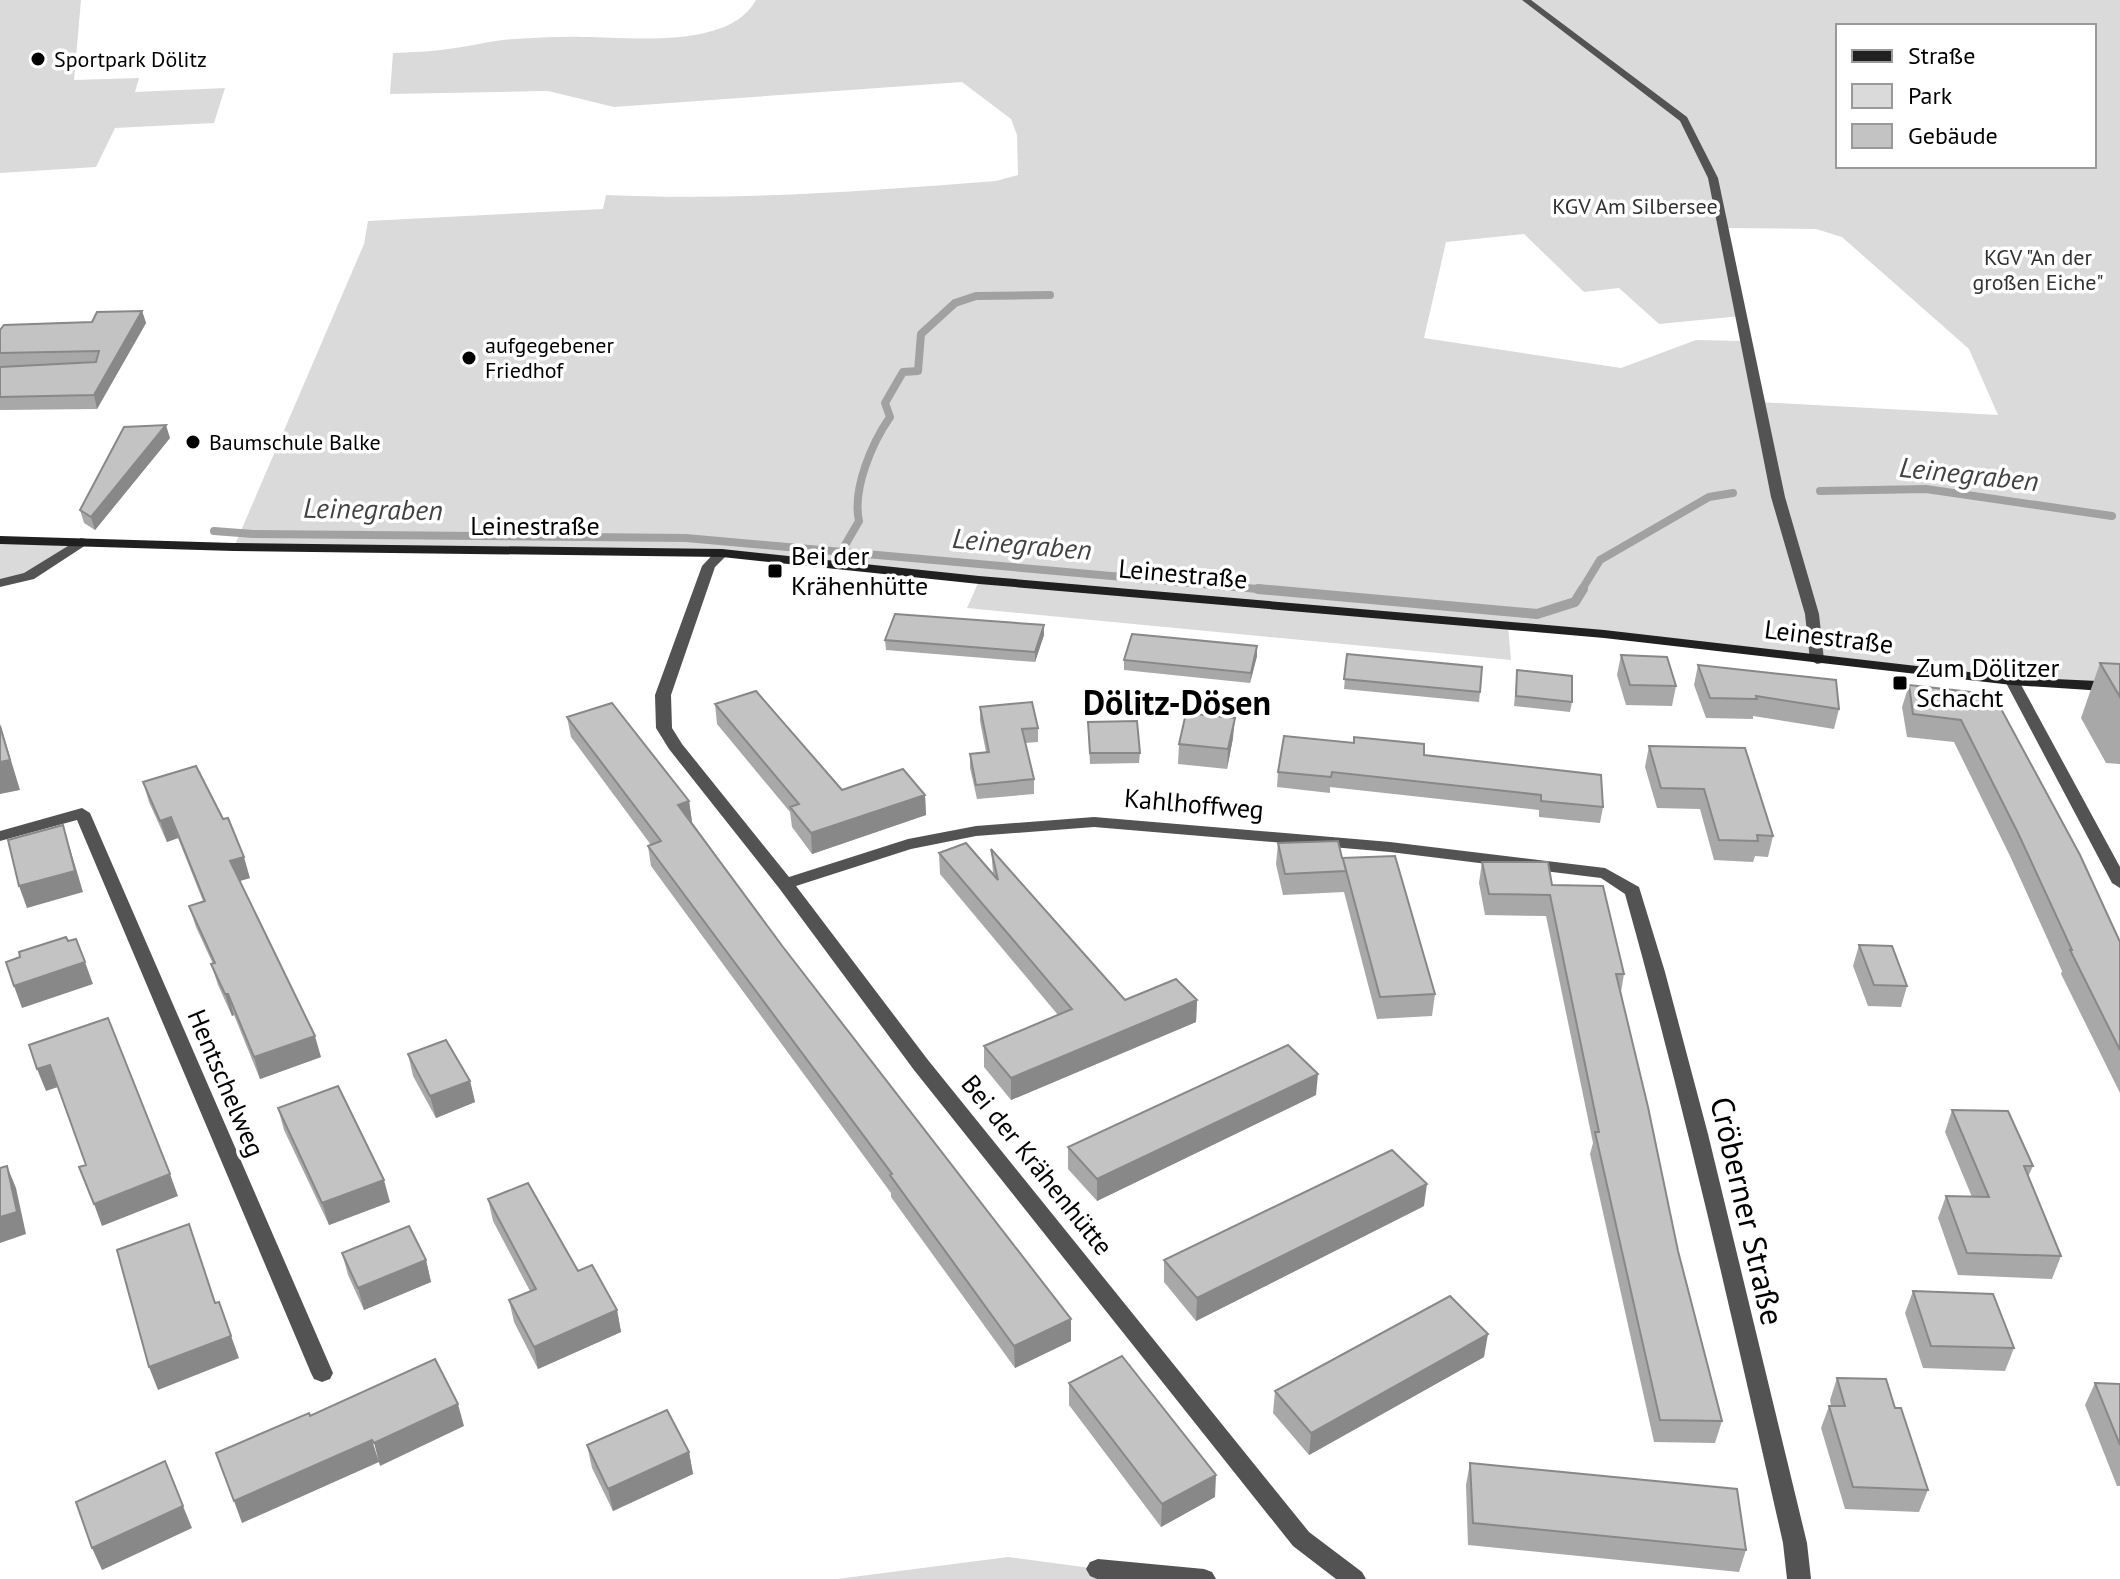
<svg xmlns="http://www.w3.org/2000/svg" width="2120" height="1579" font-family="'PT Sans',sans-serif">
<rect width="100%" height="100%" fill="#fff"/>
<path fill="#dadada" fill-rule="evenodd" d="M 0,0 L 81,0 L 74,80 L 139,78 L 135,92 L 225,88 L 214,123 L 115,128 L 96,167 L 0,173 Z
M 756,0 L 2120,0 L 2120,687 L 2012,681 L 1508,626 L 1511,660 L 967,608 L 979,581 L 722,553 L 234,547 L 364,244 L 368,221 L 603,209 L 606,195 C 736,201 866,191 996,181 L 1018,175 L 1017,135 L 1011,119 L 962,82 L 614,107 L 548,91 L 390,94 L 393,53 C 411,52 430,52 448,49 C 470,47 493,40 515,39 C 537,38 560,36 583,37 C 630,37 729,50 756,0 ZM 1838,26 L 2094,26 L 2094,166 L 1838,166 ZM 1723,228 L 1816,229 L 1842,237 L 1969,349 L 1998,415 L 1759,402 L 1747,341 L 1696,340 L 1621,368 L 1424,338 L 1446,242 L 1524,234 L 1584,292 L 1619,288 L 1659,324 L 1741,316 Z
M 0,540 L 81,542 L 29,576 L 0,583 Z
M 1008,1557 L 1098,1569 L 1096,1579 L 837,1579 Z"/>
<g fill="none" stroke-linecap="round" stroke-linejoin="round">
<path stroke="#a1a1a1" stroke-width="8" d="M 1820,491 L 1926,489 L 2112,516
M 214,531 L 253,534 L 686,538 L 1281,591
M 841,552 L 859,521 C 852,489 872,443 890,417 L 885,403 L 903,372 L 918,371 L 921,334 L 955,303 L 976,296 L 1050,295
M 1581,591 L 1600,560 L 1709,497 L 1733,493"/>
<path stroke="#a1a1a1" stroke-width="10" d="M 1258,589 L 1537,614 L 1575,602 L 1583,589"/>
<path fill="#535353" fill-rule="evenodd" d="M 1522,0 L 1531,0 L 1687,117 L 1718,178 L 1785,497 L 1819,614 L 1824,660 L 1822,663 L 1817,664 L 1810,660 L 1805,614 L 1771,497 L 1708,178 L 1680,121 Z
M 81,538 L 86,539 L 86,545 L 34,579 L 0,587 L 0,579 L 24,573 Z
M 722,549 L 729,553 L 715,567 L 671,695 L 672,728 L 682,744 L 789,877 L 908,839 L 976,826 L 1094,817 L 1390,842 L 1605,868 L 1639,887 L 1665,972 L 1708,1134 L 1807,1543 L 1811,1579 L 1787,1579 L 1783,1543 C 1734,1326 1685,1108 1625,894 L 1601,878 L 1390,852 L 1094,827 L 976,836 L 911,849 L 796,886 L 928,1060 L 1309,1532 L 1362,1572 L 1366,1579 L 1336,1579 L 1293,1546 L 914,1070 L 779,888 L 669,749 L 656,728 L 655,695 L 702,566 L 717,550 Z
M 2012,677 L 2019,681 L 2120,867 L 2120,888 L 2112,883 L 2005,681 Z
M 82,808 L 90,813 L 333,1373 L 330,1379 L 322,1382 L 314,1379 L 311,1373 L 77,820 L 0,841 L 0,831 Z
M 1098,1559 L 1204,1569 L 1212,1572 L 1216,1579 L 1097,1579 L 1090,1576 L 1086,1569 L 1090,1562 Z"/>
<path fill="#202020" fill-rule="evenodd" d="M 0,536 L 234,543 L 722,549 L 979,576 L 1604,630 L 2012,677 L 2120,682 L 2120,692 L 2012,685 L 1604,638 L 979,584 L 722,557 L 234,551 L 0,544 Z"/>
</g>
<path fill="#a8a8a8" d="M 142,311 L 146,323 L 97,409 L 0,410 L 0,367 L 26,366 L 0,366 L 0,330 L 92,322 Z
M 170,438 L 95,530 L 84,523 L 80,510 Z
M 1044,625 L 1044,635 L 1035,662 L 886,650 L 885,640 Z
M 1347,654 L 1480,692 L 1479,702 L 1344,689 Z
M 1621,655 L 1676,686 L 1672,706 L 1626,705 L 1617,675 Z
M 1257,656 L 1250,683 L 1124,670 L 1124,660 Z
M 2100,663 L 2120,664 L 2120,764 L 2106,763 L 2081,718 Z
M 1698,665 L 1839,709 L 1834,729 L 1753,716 L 1753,719 L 1706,718 L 1694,685 Z
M 1517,670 L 1572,702 L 1570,712 L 1514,706 Z
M 1909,685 L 2000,707 L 2120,942 L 2120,1093 L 2061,974 L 2062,971 L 2010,856 L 1954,742 L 1907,737 L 1902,707 Z
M 715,704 L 842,790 L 925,795 L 926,815 L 812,854 L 792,827 L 790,812 L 717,724 Z
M 980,707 L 1038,728 L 1038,742 L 1025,743 L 1034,779 L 1034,794 L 977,799 L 970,768 L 970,754 L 986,752 L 980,721 Z
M 567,717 L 689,801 L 692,822 L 783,947 L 1071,1319 L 1071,1341 L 1015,1368 L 891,1197 L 891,1193 L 651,866 L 648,846 L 651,845 L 571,737 Z
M 1088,722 L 1140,753 L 1139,763 L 1090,764 Z
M 1233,738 L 1227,769 L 1178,764 L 1179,744 Z
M 1649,746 L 1773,836 L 1768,857 L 1755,856 L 1753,862 L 1714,860 L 1700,809 L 1657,808 L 1645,767 Z
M 1424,755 L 1603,807 L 1600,823 L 1539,817 L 1539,810 L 1330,787 L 1330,793 L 1277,787 L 1278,772 Z
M 143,782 L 250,878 L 240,881 L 321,1057 L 260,1079 L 234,1015 L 232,1016 L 218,985 L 211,964 L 213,964 L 196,927 L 189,906 L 203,901 L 178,838 L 167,842 L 149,802 Z
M 1278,843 L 1342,858 L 1435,994 L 1432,1016 L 1377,1019 L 1344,892 L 1283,895 L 1276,864 Z
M 991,849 L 1125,1000 L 1197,1000 L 1196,1022 L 1011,1100 L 984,1067 L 984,1046 L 1058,1015 L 940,874 L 939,853 L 993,873 Z
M 1482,862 L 1552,885 L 1624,974 L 1621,992 L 1678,1251 L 1722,1421 L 1715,1443 L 1654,1442 L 1590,1154 L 1593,1143 L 1546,916 L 1485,915 L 1479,883 Z
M 1859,945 L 1907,986 L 1901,1007 L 1868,1006 L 1853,966 Z
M 408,1054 L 470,1081 L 475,1102 L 436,1118 L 413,1076 Z
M 1316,1095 L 1097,1201 L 1068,1169 L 1068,1147 Z
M 278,1108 L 390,1202 L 329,1225 L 284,1130 Z
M 1952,1110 L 2033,1166 L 2028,1177 L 2061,1256 L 2052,1279 L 1958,1275 L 1938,1218 L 1946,1196 L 1972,1197 L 1945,1132 Z
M 488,1199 L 578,1271 L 617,1310 L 621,1332 L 538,1369 L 514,1322 L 509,1300 L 530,1291 L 493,1221 Z
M 1424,1206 L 1196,1321 L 1164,1282 L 1164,1260 Z
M 342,1253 L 426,1260 L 431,1282 L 364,1310 L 348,1275 Z
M 1913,1291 L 2014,1348 L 2005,1371 L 1923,1368 L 1905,1313 Z
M 1484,1357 L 1309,1455 L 1273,1413 L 1275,1391 Z
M 1837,1378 L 1895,1408 L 1928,1490 L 1919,1512 L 1845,1509 L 1821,1428 L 1829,1406 L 1831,1406 L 1830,1400 Z
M 1069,1383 L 1215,1497 L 1161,1527 L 1069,1405 Z
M 2095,1383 L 2120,1384 L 2120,1486 L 2117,1486 L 2085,1405 Z
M 587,1445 L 689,1452 L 693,1474 L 613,1511 L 592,1468 Z
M 1470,1463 L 1746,1550 L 1739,1572 L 1468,1545 L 1466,1485 Z"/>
<path fill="#888" d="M 142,311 L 146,323 L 97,409 L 94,395 Z
M 166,425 L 170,438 L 95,530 L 91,517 Z
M 1044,625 L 1044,635 L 1035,662 L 1035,652 Z
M 1257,646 L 1257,656 L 1250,683 L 1251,673 Z
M 1235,718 L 1233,738 L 1227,769 L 1228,749 Z
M 0,724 L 20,790 L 0,794 Z
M 925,795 L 926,815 L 812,854 L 811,833 Z
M 689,801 L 692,822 L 678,805 Z
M 171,817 L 178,838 L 167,842 L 160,821 Z
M 63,825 L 83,892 L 27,908 L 19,886 Z
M 244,857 L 250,878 L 236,882 L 230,861 Z
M 85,962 L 93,984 L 22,1008 L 14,986 Z
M 225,994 L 228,994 L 234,1015 L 232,1016 Z
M 1197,1000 L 1196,1022 L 1011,1100 L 1011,1078 Z
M 315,1036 L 321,1057 L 260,1079 L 254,1057 Z
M 50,1065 L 58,1087 L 46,1091 L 37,1069 Z
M 1318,1074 L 1316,1095 L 1097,1201 L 1097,1179 Z
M 470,1081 L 475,1102 L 436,1118 L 430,1096 Z
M 7,1166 L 16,1188 L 26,1234 L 0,1243 L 0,1217 Z
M 170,1174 L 178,1196 L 102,1226 L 94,1204 Z
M 384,1180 L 390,1202 L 329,1225 L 322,1203 Z
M 1427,1184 L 1424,1206 L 1196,1321 L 1197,1298 Z
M 426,1260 L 431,1282 L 364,1310 L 358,1288 Z
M 219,1302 L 239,1358 L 158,1390 L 149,1367 Z
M 617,1310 L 621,1332 L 538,1369 L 534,1347 Z
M 1071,1319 L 1071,1341 L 1015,1368 L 1014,1346 Z
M 1488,1334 L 1484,1357 L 1309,1455 L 1311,1433 Z
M 458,1404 L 464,1426 L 380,1466 L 374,1443 Z
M 372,1440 L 379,1462 L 242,1523 L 234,1501 Z
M 689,1452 L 693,1474 L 613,1511 L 608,1489 Z
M 1216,1475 L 1215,1497 L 1161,1527 L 1162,1504 Z
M 183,1506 L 192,1528 L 102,1570 L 92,1548 Z"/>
<path fill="#c3c3c3" stroke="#888" stroke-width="2" d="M 142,311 L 94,395 L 0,397 L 0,367 L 96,362 L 99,351 L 0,353 L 0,330 L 4,325 L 92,322 L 97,312 Z
M 166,425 L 91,517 L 80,510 L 124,427 Z
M 895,614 L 1044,625 L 1035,652 L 885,640 Z
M 1132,634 L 1257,646 L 1251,673 L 1124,660 Z
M 1347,654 L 1482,667 L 1480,692 L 1344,679 Z
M 1621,655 L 1667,657 L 1676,686 L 1630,685 Z
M 2100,663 L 2120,664 L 2120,697 Z
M 1698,665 L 1836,680 L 1839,709 L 1756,696 L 1757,699 L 1710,698 Z
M 1517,670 L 1572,676 L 1572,702 L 1516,696 Z
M 1909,685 L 1997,695 L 2000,707 L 2080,855 L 2120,942 L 2120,1050 L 2070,950 L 2072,950 L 2018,833 L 1961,720 L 1913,714 Z
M 756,691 L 842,790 L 903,769 L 925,795 L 811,833 L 790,807 L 799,804 L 715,704 Z
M 1032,702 L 1038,728 L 1022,729 L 1034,779 L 976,785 L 970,754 L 989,752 L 980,707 Z
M 612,703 L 689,801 L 678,805 L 783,947 L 1071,1319 L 1014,1346 L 890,1175 L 892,1174 L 648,846 L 661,841 L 567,717 Z
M 1186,713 L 1235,718 L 1228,749 L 1179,744 Z
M 1137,721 L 1140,753 L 1090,753 L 1088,722 Z
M 0,726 L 10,760 L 0,762 Z
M 1284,736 L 1354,743 L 1354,737 L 1424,744 L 1424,755 L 1601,775 L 1603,807 L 1541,801 L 1541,795 L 1332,772 L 1331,777 L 1278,772 Z
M 1649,746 L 1745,748 L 1773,836 L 1757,835 L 1758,841 L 1719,840 L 1704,789 L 1661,788 Z
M 196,766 L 223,819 L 228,818 L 244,857 L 230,861 L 315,1036 L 254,1057 L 228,994 L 225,994 L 211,964 L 215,963 L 189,906 L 205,901 L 171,817 L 160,821 L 143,782 Z
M 63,825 L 75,871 L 19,886 L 8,840 Z
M 1338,841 L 1342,858 L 1395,856 L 1435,994 L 1380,997 L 1343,859 L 1346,871 L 1285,874 L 1278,843 Z
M 966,843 L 998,880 L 991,849 L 1125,1000 L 1176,979 L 1197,1000 L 1011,1078 L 984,1046 L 1072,1009 L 939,853 Z
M 1482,862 L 1548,862 L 1552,885 L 1603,886 L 1624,974 L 1616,974 L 1648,1107 L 1678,1251 L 1722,1421 L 1660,1420 L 1595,1132 L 1599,1132 L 1550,895 L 1489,894 Z
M 66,937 L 68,941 L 76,939 L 85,962 L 14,986 L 6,962 L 20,957 L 19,952 Z
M 1859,945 L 1892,946 L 1907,986 L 1874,985 Z
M 108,1018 L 170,1174 L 94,1204 L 79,1167 L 86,1165 L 50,1065 L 37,1069 L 29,1045 Z
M 446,1040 L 470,1081 L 430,1096 L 408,1054 Z
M 1288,1045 L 1318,1074 L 1097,1179 L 1068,1147 Z
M 338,1086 L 384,1180 L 322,1203 L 278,1108 Z
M 1952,1110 L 2008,1111 L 2033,1166 L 2024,1166 L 2061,1256 L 1967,1253 L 1946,1196 L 1989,1197 Z
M 1392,1150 L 1427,1184 L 1197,1298 L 1164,1260 Z
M 7,1166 L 17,1212 L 0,1217 L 0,1168 Z
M 528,1183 L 578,1271 L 592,1265 L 617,1310 L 534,1347 L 509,1300 L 536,1289 L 488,1199 Z
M 189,1224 L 215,1303 L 219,1302 L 231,1336 L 149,1367 L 117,1250 Z
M 409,1226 L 426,1260 L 358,1288 L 342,1253 Z
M 1913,1291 L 1993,1294 L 2014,1348 L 1931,1346 Z
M 1450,1296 L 1488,1334 L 1311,1433 L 1275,1391 Z
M 1122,1356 L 1216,1475 L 1162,1504 L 1069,1383 Z
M 435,1359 L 458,1404 L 374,1443 L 372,1440 L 234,1501 L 216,1453 L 309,1413 L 310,1416 Z
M 1837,1378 L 1886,1379 L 1895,1408 L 1901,1408 L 1928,1490 L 1853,1487 L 1829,1406 L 1845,1406 Z
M 2095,1383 L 2120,1384 L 2120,1445 Z
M 667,1410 L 689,1452 L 608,1489 L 587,1445 Z
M 165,1461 L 183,1506 L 92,1548 L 76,1502 Z
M 1470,1463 L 1737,1489 L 1746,1550 L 1473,1523 Z"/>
<g fill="#000" stroke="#fff" stroke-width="3">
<circle cx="38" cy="59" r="8"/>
<circle cx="469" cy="358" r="8"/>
<circle cx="193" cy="442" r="8"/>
<rect x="767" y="563" width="16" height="16" rx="4"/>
<rect x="1892" y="675" width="16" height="16" rx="4"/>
</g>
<g text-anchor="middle" stroke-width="7" stroke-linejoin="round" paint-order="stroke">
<g font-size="22" fill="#000" stroke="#fff" text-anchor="start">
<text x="54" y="67">Sportpark Dölitz</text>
<text x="485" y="353">aufgegebener<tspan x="485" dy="25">Friedhof</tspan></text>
<text x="209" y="450">Baumschule Balke</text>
</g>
<g font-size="22" fill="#313131" stroke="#fff">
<text x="1635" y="214">KGV Am Silbersee</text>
<text x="2038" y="265">KGV "An der<tspan x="2038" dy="25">großen Eiche"</tspan></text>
</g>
<g font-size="26" fill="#000" stroke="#fff">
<text x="535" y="535">Leinestraße</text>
<text transform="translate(1183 574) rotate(5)" y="9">Leinestraße</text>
<text transform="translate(1829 637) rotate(7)" y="9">Leinestraße</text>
<text transform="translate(1194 804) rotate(5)" y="9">Kahlhoffweg</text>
<text transform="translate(226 1083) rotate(67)" y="9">Hentschelweg</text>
<text transform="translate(1037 1165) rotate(51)" y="9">Bei der Krähenhütte</text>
</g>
<g font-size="26" fill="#000" stroke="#fff" text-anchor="start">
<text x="791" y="565">Bei der<tspan x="791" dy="30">Krähenhütte</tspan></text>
<text x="1916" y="677">Zum Dölitzer<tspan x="1916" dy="30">Schacht</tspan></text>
</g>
<g font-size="28" font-style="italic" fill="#424242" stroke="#fff">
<text transform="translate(1969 474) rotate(6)" y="10">Leinegraben</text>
<text transform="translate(373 509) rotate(1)" y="10">Leinegraben</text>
<text transform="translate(1022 544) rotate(5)" y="10">Leinegraben</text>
</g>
<g font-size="32" fill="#000" stroke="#fff">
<text transform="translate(1747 1211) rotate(77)" y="11">Cröberner Straße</text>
</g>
<g font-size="34" font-weight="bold" fill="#000" stroke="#fff">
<text x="1177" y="715">Dölitz-Dösen</text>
</g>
</g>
<rect x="1836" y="24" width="260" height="144" fill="#ffffff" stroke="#999999" stroke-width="2"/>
<rect x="1852" y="50" width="40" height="12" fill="#202020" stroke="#999999" stroke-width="2"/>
<text x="1908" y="64" font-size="24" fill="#000000">Straße</text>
<rect x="1852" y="84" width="40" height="24" fill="#dadada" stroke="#999999" stroke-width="2"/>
<text x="1908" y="104" font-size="24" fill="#000000">Park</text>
<rect x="1852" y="124" width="40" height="24" fill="#c3c3c3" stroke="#999999" stroke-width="2"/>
<text x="1908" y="144" font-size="24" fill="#000000">Gebäude</text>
</svg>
